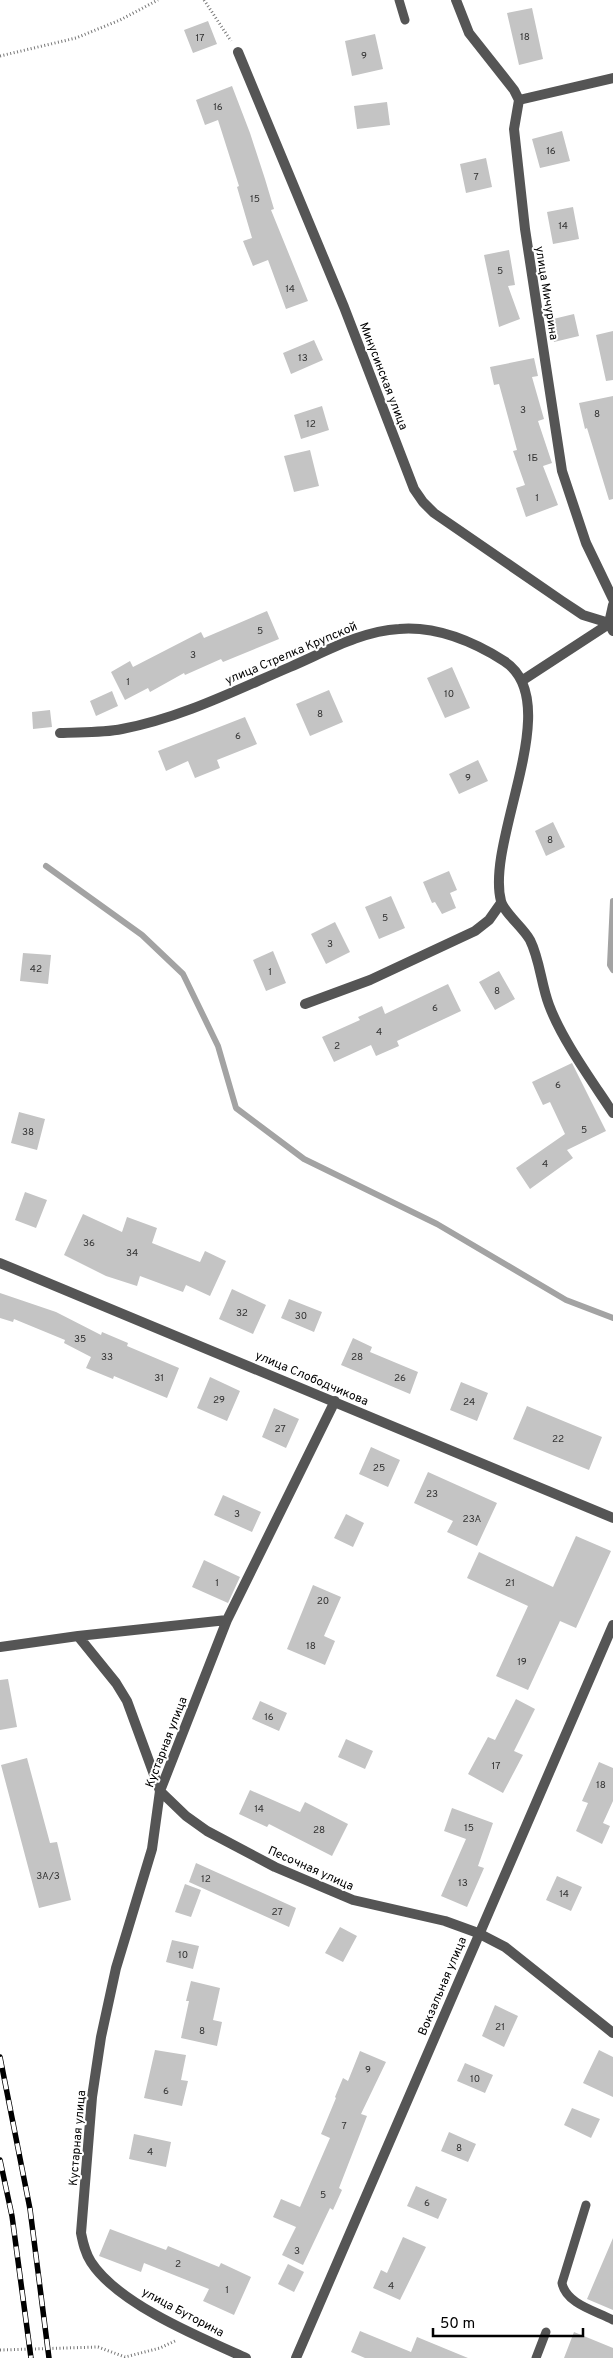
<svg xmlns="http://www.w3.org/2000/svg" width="613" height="2358" font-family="Overpass,sans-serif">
<rect width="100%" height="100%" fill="#fff"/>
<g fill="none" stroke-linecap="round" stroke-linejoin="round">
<path stroke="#a3a3a3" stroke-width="6" d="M 46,866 L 142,935 L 183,974 L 218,1046 L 236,1108 L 304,1159 L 437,1224 L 566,1300 L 613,1318
M 613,901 L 610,965 L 613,970"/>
</g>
<path fill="#c4c4c4" d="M 532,8 L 543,59 L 519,65 L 507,13 Z
M 208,21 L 217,44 L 193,53 L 184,30 Z
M 375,34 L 383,69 L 352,76 L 345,41 Z
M 232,86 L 250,133 L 265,179 L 274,209 L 271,210 L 308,301 L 286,309 L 268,260 L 253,266 L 243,241 L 252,238 L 237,187 L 239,186 L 218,120 L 205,125 L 196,100 Z
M 387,102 L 390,125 L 357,129 L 354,106 Z
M 562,131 L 570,161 L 540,168 L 532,139 Z
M 486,158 L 492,187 L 466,193 L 460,164 Z
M 573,207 L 579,239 L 553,244 L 547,212 Z
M 509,250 L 515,285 L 508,286 L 520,319 L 499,327 L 484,255 Z
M 574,314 L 579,336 L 554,342 L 549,320 Z
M 613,331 L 613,380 L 606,381 L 596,335 Z
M 314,340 L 323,360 L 291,374 L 283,353 Z
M 534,358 L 538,376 L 532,377 L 544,419 L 538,421 L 552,463 L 543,466 L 558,505 L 526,517 L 516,488 L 525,485 L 513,451 L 517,450 L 499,384 L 494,385 L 490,367 Z
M 613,396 L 613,499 L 609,500 L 587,428 L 585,429 L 579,403 Z
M 322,406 L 329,430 L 301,439 L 294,415 Z
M 310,450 L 319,486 L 294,492 L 284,456 Z
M 267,611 L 279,639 L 223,662 L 221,659 L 185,675 L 184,673 L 150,692 L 148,688 L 125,700 L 111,672 L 130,661 L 133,667 L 201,632 L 204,638 Z
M 452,667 L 470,708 L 445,718 L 427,678 Z
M 329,690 L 343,722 L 310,736 L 296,704 Z
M 112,691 L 118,706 L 96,716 L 90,701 Z
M 50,710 L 52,727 L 33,729 L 32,712 Z
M 245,717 L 257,744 L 217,760 L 220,768 L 195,778 L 188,761 L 166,771 L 158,751 Z
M 478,760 L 488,781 L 459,794 L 449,774 Z
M 553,822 L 565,847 L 546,856 L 535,831 Z
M 449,871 L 457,890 L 450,893 L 456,908 L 442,914 L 435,902 L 432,903 L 423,882 Z
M 391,896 L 405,928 L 379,939 L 365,907 Z
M 335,922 L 350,952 L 326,964 L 311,934 Z
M 273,951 L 286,983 L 266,991 L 253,960 Z
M 23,953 L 51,955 L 48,984 L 20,981 Z
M 499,971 L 515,999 L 495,1010 L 479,982 Z
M 448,984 L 461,1011 L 397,1041 L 399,1046 L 376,1056 L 371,1045 L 334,1062 L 322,1037 L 360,1020 L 358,1017 L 382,1006 L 385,1014 Z
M 572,1063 L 606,1131 L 567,1150 L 573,1158 L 530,1189 L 516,1168 L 565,1134 L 550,1102 L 543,1105 L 532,1082 Z
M 19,1112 L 45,1119 L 37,1150 L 11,1143 Z
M 25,1192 L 47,1200 L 36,1228 L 15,1220 Z
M 83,1214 L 122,1232 L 127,1217 L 157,1228 L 152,1243 L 200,1262 L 205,1251 L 226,1261 L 210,1296 L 186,1285 L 183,1292 L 140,1276 L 137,1286 L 106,1276 L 64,1255 Z
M 232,1289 L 266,1305 L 253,1334 L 219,1319 Z
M 0,1293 L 56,1312 L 101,1335 L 102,1332 L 128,1343 L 127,1346 L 179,1368 L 167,1398 L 114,1376 L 113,1379 L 86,1368 L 91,1357 L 64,1343 L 65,1340 L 14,1319 L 13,1322 L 0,1318 Z
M 289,1299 L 322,1312 L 314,1332 L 281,1318 Z
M 353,1338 L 372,1347 L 370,1352 L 418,1372 L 410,1394 L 341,1365 Z
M 210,1377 L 240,1391 L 227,1421 L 197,1408 Z
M 461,1382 L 488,1393 L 477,1421 L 450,1410 Z
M 527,1406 L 602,1437 L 589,1470 L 513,1439 Z
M 274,1408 L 299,1419 L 286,1448 L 262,1437 Z
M 371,1447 L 400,1460 L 388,1487 L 359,1474 Z
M 428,1472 L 497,1503 L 477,1546 L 447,1532 L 453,1521 L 414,1503 Z
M 223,1495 L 261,1512 L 252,1532 L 214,1515 Z
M 346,1514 L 364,1523 L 353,1547 L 334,1538 Z
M 576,1536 L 611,1551 L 576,1628 L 560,1621 L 528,1690 L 496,1676 L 528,1606 L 467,1578 L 479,1552 L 553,1587 Z
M 204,1560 L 240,1577 L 228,1603 L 192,1587 Z
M 313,1585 L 341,1597 L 324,1636 L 335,1641 L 325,1665 L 287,1649 Z
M 8,1679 L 17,1727 L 0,1730 L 0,1680 Z
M 516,1699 L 535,1709 L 514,1751 L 523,1755 L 503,1793 L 468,1774 L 488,1737 L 495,1740 Z
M 260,1701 L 287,1713 L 279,1731 L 252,1719 Z
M 346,1739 L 373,1751 L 365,1769 L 338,1757 Z
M 27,1758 L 50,1843 L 57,1842 L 71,1900 L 39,1908 L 1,1765 Z
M 599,1762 L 613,1768 L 613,1801 L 603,1823 L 610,1826 L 602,1844 L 576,1831 L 588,1803 L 582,1801 Z
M 250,1790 L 300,1812 L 305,1802 L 348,1824 L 332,1856 L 269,1824 L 267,1827 L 239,1814 Z
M 452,1808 L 493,1823 L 478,1866 L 484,1868 L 467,1907 L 441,1896 L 466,1839 L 444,1831 Z
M 196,1863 L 296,1908 L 289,1927 L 189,1882 Z
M 557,1876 L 582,1887 L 571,1911 L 546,1900 Z
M 185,1884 L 201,1890 L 191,1917 L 175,1912 Z
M 340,1927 L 357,1936 L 343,1962 L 325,1953 Z
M 172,1940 L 199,1946 L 193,1969 L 166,1962 Z
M 191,1981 L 220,1988 L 213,2020 L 222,2022 L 217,2046 L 181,2038 L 189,2001 L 186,2001 Z
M 495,2005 L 518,2016 L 504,2047 L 482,2036 Z
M 155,2050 L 186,2055 L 181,2080 L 188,2081 L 182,2106 L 144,2098 Z
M 599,2050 L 613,2057 L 613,2097 L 583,2083 Z
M 360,2051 L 386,2062 L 361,2114 L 367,2116 L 339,2188 L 342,2190 L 333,2210 L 330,2208 L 303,2265 L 282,2255 L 296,2227 L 273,2217 L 281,2199 L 300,2207 L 330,2138 L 321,2134 L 336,2098 L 335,2097 L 343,2078 L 348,2081 Z
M 465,2063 L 493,2075 L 485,2093 L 457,2081 Z
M 572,2108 L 600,2119 L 591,2138 L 564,2125 Z
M 449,2132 L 476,2144 L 468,2162 L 441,2151 Z
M 134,2134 L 171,2142 L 166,2167 L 129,2159 Z
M 416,2186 L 447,2199 L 438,2219 L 407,2206 Z
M 110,2229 L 166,2250 L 168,2246 L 219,2267 L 221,2263 L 251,2277 L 234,2315 L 203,2301 L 209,2289 L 144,2263 L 141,2272 L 99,2256 Z
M 403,2237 L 426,2247 L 400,2300 L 373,2288 L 381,2270 L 387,2273 Z
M 613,2238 L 613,2310 L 587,2299 Z
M 288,2264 L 304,2272 L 294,2292 L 278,2284 Z
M 360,2331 L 411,2352 L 417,2337 L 468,2358 L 365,2358 L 351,2352 Z
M 574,2332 L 613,2348 L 613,2358 L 564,2358 Z"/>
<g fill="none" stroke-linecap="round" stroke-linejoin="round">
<path stroke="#777" stroke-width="3" stroke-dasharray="1 2.5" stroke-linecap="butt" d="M 204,0 L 231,41
M 0,56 L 76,38 L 120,20 L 158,0
M 0,2350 L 98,2347 L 125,2357 L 160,2348 L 175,2341"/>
<path stroke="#555" stroke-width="9" d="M 399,0 L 405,20
M 586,2205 L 562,2283 C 566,2304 596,2311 613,2320
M 536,2358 L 546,2332"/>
<path stroke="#555" stroke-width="10" d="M 456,0 L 469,33 L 514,90 L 519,100 L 514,129 L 525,229 L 562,471 L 586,543 L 613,599
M 238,52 L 344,307 L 414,489 L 423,502 L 434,513 L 562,601 L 583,615 L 609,623
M 519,100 L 613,78
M 613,605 L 609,623 L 613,631
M 523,680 L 612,622
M 60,733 C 80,732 102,733 122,729 C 181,718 236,690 290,667 C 325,652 361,631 399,629 C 436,626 474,642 504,661 C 567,701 485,840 501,901 C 504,913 523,927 530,940 C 540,960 541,984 549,1005 C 562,1040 592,1081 613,1113
M 305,1004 L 370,980 L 475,931 L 489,920 L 501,903
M 0,1263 L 613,1518
M 78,1636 L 116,1683 L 127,1701 L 160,1791 L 186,1816 L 207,1831 L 275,1867 L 353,1900 L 445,1921 L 478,1933 L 505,1947 L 613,2033
M 0,1647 L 78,1636 L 227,1620
M 246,2358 C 201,2338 118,2304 91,2262 C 85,2253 83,2243 81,2233 L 92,2097 L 101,2037 L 116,1968 L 152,1849 L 160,1791 L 227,1620 L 335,1401
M 296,2358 L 613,1625"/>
<defs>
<path id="rail" d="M 0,2057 L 30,2209 L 49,2358
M 0,2160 L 12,2216 L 31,2358"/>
</defs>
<use href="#rail" stroke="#000" stroke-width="5.5"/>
<use href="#rail" stroke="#fff" stroke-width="4" stroke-dasharray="11" stroke-linecap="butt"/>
</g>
<g text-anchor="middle" stroke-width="4" stroke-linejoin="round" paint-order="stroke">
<g font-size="10" fill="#313131">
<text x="525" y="40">18</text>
<text x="200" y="41">17</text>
<text x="364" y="59">9</text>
<text x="218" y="110">16</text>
<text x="551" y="154">16</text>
<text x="476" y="180">7</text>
<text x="255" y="202">15</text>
<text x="563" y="229">14</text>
<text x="500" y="274">5</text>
<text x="290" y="292">14</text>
<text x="303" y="361">13</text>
<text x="523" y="413">3</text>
<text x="597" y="417">8</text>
<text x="311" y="427">12</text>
<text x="533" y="461">1Б</text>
<text x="537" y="501">1</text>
<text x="260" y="634">5</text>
<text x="193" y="658">3</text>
<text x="128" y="685">1</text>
<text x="449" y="697">10</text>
<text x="320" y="717">8</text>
<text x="238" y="739">6</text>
<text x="468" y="781">9</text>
<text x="550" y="843">8</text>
<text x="385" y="921">5</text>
<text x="330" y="947">3</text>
<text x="36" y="972">42</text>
<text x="270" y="975">1</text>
<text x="497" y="994">8</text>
<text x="435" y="1011">6</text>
<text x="379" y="1035">4</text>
<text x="337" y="1049">2</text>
<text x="558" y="1088">6</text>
<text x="584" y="1133">5</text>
<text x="28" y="1135">38</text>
<text x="545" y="1167">4</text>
<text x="89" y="1246">36</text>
<text x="132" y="1256">34</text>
<text x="242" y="1316">32</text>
<text x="301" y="1319">30</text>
<text x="80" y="1342">35</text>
<text x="107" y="1360">33</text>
<text x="357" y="1360">28</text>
<text x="159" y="1381">31</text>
<text x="400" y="1381">26</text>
<text x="219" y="1403">29</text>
<text x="469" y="1405">24</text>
<text x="280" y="1432">27</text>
<text x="558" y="1442">22</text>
<text x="379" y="1471">25</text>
<text x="432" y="1497">23</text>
<text x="237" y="1517">3</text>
<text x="472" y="1522">23А</text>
<text x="217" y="1586">1</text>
<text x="510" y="1586">21</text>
<text x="323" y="1604">20</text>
<text x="311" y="1649">18</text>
<text x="522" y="1665">19</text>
<text x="269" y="1720">16</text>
<text x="496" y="1769">17</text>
<text x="601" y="1788">18</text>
<text x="259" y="1812">14</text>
<text x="469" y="1831">15</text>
<text x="319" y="1833">28</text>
<text x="48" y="1879">3А/3</text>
<text x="206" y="1882">12</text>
<text x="463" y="1886">13</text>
<text x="564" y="1897">14</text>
<text x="277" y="1915">27</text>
<text x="183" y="1958">10</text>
<text x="500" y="2030">21</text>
<text x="202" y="2034">8</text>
<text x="368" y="2073">9</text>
<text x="475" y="2082">10</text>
<text x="166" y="2094">6</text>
<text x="344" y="2129">7</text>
<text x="459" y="2151">8</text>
<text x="150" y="2155">4</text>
<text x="323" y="2198">5</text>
<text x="427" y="2206">6</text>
<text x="297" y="2254">3</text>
<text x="178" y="2267">2</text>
<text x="391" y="2289">4</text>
<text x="227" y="2293">1</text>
</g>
<g font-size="12" fill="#000" stroke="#fff">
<text transform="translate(547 293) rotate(81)" y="4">улица Мичурина</text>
<text transform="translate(384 376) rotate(69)" y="4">Минусинская улица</text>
<text transform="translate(291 653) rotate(-23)" y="4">улица Стрелка Крупской</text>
<text transform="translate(312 1378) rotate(23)" y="4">улица Слободчикова</text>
<text transform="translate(166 1742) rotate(-69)" y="4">Кустарная улица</text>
<text transform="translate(311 1868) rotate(24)" y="4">Песочная улица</text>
<text transform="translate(442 1986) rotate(-67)" y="4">Вокзальная улица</text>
<text transform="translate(77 2138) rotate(-85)" y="4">Кустарная улица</text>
<text transform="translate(183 2312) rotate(28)" y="4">улица Буторина</text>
</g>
</g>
<path d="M433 2328v8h150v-8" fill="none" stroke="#000000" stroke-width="2.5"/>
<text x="440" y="2328" font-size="15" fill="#000000" stroke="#ffffff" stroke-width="4" paint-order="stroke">50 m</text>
</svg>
